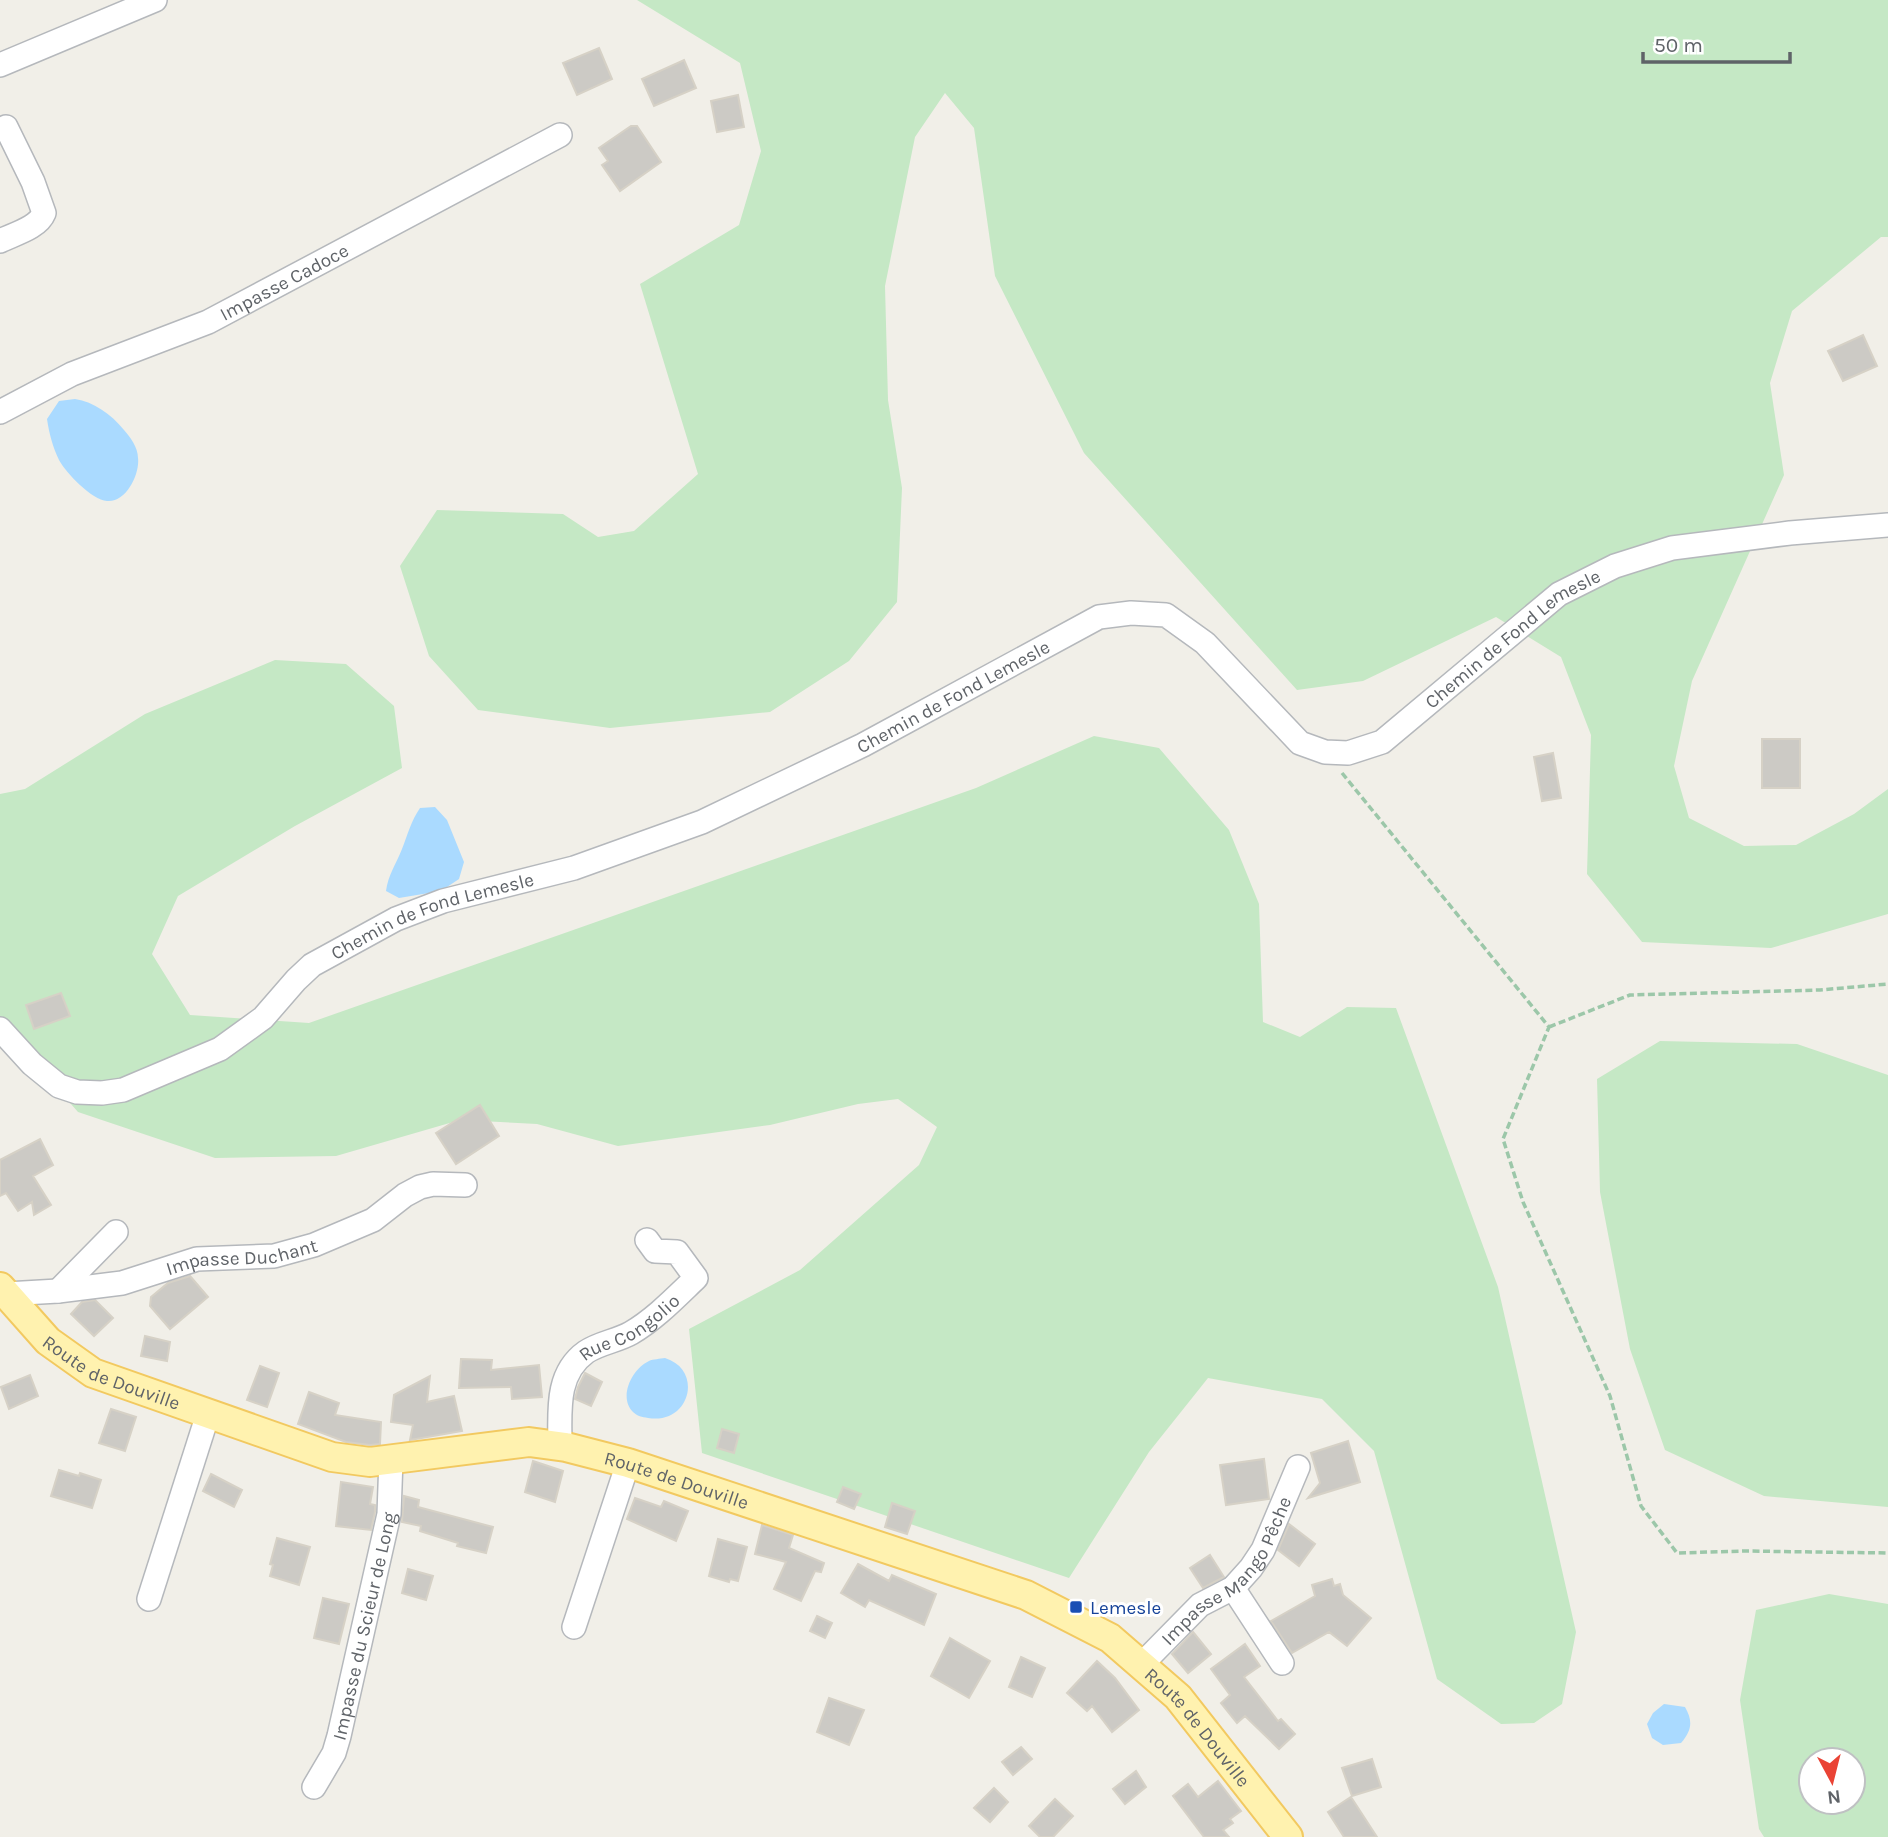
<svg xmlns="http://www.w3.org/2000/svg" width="1888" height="1837" font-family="Karla,sans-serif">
<rect width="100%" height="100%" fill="#f1efe8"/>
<path fill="#c5e8c5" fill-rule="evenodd" d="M 637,0 L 1888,0 L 1888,237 L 1881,237 L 1792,311 L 1770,383 L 1784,475 L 1692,681 L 1674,766 L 1689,818 L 1744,846 L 1796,845 L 1854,814 L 1888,789 L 1888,914 L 1771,948 L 1642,942 L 1587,874 L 1591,735 L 1561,657 L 1496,617 L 1363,681 L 1297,690 L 1084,453 L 995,276 L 974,128 L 945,93 L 915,137 L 885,286 L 888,400 L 902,488 L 897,602 L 849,661 L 770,712 L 610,728 L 478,710 L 429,656 L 400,566 L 437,510 L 563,514 L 598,537 L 634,531 L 698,474 L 640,284 L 739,225 L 761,151 L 740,63 Z
M 275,660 L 346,664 L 394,706 L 402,768 L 295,826 L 178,896 L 152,954 L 190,1015 L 309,1023 L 976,788 L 1094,736 L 1159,748 L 1229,830 L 1259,904 L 1263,1022 L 1300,1037 L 1347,1007 L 1396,1008 L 1498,1287 L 1576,1632 L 1562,1704 L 1534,1723 L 1501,1724 L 1437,1679 L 1374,1451 L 1322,1399 L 1208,1378 L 1149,1452 L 1069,1578 L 702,1453 L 689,1329 L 800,1270 L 919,1165 L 937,1127 L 898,1099 L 858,1104 L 770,1125 L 618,1146 L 537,1124 L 460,1120 L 336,1156 L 215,1158 L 78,1112 L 0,1023 L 0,794 L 25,789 L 145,714 Z
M 1660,1041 L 1797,1044 L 1888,1075 L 1888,1507 L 1764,1496 L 1665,1450 L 1630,1349 L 1600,1192 L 1597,1079 Z
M 1829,1594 L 1888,1604 L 1888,1837 L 1764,1837 L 1759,1829 L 1740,1700 L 1756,1610 ZM 1811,1760 L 1853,1760 L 1853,1802 L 1811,1802 Z"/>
<path fill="#aadaff" d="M 75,399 C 94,402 111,414 124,430 C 130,437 138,447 138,458 C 140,474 126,503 107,501 C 92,500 66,473 59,460 C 53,448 49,433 47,419 L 59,401 Z
M 435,807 L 447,820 L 464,862 L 459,879 L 441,891 L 399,898 L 386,891 C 388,875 396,864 402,849 C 408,834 411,821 420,808 Z
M 665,1358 C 704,1370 690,1425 648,1418 C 642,1417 637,1416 633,1412 C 618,1397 632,1369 649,1361 C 653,1359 660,1359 665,1358 Z
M 1664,1704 L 1685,1707 C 1693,1721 1692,1730 1681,1743 L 1663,1745 L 1652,1738 L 1647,1724 L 1653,1713 Z"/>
<path fill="#cccac5" stroke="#d6d1c6" stroke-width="2" d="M 599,48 L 612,79 L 577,95 L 563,63 Z
M 684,60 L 696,88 L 654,106 L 642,79 Z
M 738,95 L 744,127 L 717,132 L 711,101 Z
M 631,126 L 637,126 L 661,162 L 620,191 L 602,165 L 608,161 L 599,148 Z
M 1863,335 L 1877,366 L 1843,381 L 1828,351 Z
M 1762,739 L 1800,739 L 1800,788 L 1762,788 Z
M 1553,753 L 1561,798 L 1542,801 L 1534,757 Z
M 61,993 L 70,1016 L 34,1029 L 26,1005 Z
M 480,1105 L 499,1136 L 456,1164 L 436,1133 Z
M 40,1139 L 53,1165 L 33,1176 L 51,1205 L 34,1215 L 32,1202 L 18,1211 L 6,1193 L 0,1196 L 0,1160 Z
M 190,1276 L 208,1297 L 170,1329 L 150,1306 L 151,1297 L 168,1283 Z
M 95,1300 L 113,1318 L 94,1336 L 71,1314 L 82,1302 Z
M 145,1336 L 170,1342 L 167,1361 L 141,1356 Z
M 461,1359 L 492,1360 L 491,1370 L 539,1365 L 542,1397 L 512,1399 L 511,1387 L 459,1388 Z
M 260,1366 L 279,1373 L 267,1407 L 247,1400 Z
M 585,1373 L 602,1382 L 591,1406 L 575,1399 L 578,1387 Z
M 30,1375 L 38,1396 L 9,1409 L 1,1387 Z
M 430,1376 L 427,1402 L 454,1396 L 462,1431 L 410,1440 L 413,1425 L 391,1422 L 394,1395 Z
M 309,1392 L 339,1403 L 335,1415 L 381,1422 L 380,1444 L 370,1445 L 346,1442 L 298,1424 Z
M 111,1409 L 136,1417 L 125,1451 L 99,1443 Z
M 722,1429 L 739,1434 L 734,1453 L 717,1448 Z
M 1348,1441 L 1360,1482 L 1308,1498 L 1320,1483 L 1311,1453 Z
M 1264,1459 L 1269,1499 L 1226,1505 L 1220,1465 Z
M 533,1461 L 563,1471 L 555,1502 L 525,1492 Z
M 59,1470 L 79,1476 L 80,1473 L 101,1480 L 92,1508 L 51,1496 Z
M 211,1474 L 242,1490 L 234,1507 L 203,1491 Z
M 341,1482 L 373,1487 L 370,1504 L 375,1505 L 375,1512 L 371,1530 L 336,1526 Z
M 843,1487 L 861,1494 L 854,1509 L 837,1502 Z
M 404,1496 L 419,1500 L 418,1507 L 493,1527 L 486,1553 L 457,1546 L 458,1543 L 420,1531 L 421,1526 L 402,1522 Z
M 635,1498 L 661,1507 L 664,1501 L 688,1511 L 676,1541 L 627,1519 Z
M 892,1503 L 915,1511 L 907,1534 L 885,1527 Z
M 1289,1524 L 1315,1544 L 1299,1566 L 1278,1550 Z
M 762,1525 L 793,1535 L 789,1548 L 824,1563 L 821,1572 L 815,1571 L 801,1601 L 774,1589 L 786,1562 L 755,1554 Z
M 277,1538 L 310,1547 L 299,1585 L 270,1576 L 273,1565 L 270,1564 Z
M 718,1539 L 747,1547 L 738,1581 L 730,1579 L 729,1582 L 709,1576 Z
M 1210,1555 L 1224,1577 L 1203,1588 L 1190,1568 Z
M 858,1564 L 889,1581 L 892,1575 L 936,1594 L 924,1625 L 869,1600 L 865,1607 L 841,1593 Z
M 408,1569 L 433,1576 L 426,1600 L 402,1593 Z
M 1332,1579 L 1334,1586 L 1340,1584 L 1343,1595 L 1371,1618 L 1347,1646 L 1329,1632 L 1292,1653 L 1271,1621 L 1315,1596 L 1312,1585 Z
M 323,1598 L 349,1604 L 339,1644 L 314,1638 Z
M 817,1616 L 832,1623 L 825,1638 L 810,1631 Z
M 1193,1632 L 1211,1654 L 1188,1673 L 1172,1654 Z
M 950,1638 L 990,1661 L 969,1698 L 931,1676 Z
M 1245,1644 L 1260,1666 L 1244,1677 L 1278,1721 L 1281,1719 L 1295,1734 L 1279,1749 L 1245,1716 L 1237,1723 L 1221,1703 L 1230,1695 L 1211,1669 Z
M 1021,1657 L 1045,1668 L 1032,1697 L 1009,1687 Z
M 1097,1661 L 1115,1678 L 1139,1710 L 1112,1732 L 1092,1706 L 1087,1711 L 1067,1693 Z
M 829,1698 L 864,1710 L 849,1745 L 817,1732 Z
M 1021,1747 L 1032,1759 L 1013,1775 L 1002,1762 Z
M 1372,1759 L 1381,1787 L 1352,1796 L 1342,1768 Z
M 1136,1771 L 1146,1787 L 1125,1804 L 1113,1789 Z
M 1218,1781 L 1241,1811 L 1230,1819 L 1233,1823 L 1223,1830 L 1229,1837 L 1204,1837 L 1173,1796 L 1188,1784 L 1198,1797 Z
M 994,1788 L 1008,1802 L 990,1822 L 974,1808 Z
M 1351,1797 L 1377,1837 L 1344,1837 L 1328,1812 Z
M 1055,1799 L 1073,1816 L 1053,1837 L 1040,1837 L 1029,1826 Z"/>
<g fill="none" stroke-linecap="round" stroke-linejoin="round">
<defs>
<g id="minor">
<path d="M 0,65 L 155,0"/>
<path d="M 0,241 C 14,234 38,228 44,213 L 33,182 L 6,127"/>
<path id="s1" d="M 0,412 L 72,374 L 208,322 L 560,135"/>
<path id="s2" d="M 0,1029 L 32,1064 L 59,1086 L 77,1092 L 102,1093 L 123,1090 L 220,1049 L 263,1018 L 296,980 L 312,965 L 396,919 L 443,901 L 574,868 L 702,822 L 863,745 L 1099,617 L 1131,613 L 1166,615 L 1205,643 L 1300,743 L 1325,752 L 1348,753 L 1382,742 L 1559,594 L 1615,566 L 1672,548 L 1790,533 L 1888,525"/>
<path d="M 58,1291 L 116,1232"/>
<path id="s3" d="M 6,1294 L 58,1291 L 122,1283 L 197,1259 L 274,1256 L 314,1245 L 373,1220 L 405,1195 L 420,1187 L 433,1184 L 465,1185"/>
<path id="s4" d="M 560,1446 C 560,1413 555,1374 586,1352 C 599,1343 617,1341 631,1333 C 655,1319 676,1297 696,1278 L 677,1252 L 655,1251 L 647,1240"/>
<path d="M 1233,1588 L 1282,1663"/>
<path d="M 149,1599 L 208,1414"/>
<path d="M 574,1627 L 628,1463"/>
<path id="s5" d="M 1141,1665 L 1200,1605 L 1233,1588 L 1251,1568 L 1263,1550 L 1298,1467"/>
<path id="s6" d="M 314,1787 L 334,1753 L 339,1736 L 389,1514 L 391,1459"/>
</g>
<g id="major">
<path id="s7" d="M 0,1287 L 48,1341 L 93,1373 L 332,1457 L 370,1462 L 529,1442 L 566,1447 L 628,1463 L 1026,1595 L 1110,1638 L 1178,1697 L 1288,1837"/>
</g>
</defs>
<use href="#minor" stroke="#b5b8bc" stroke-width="26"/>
<use href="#major" stroke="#f2c960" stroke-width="32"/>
<path stroke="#9cc7a9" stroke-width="3.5" stroke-dasharray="7 3.5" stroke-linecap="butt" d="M 1342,773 L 1549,1027 L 1503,1139 L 1523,1202 L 1610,1396 L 1641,1506 L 1677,1553 L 1745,1551 L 1888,1553
M 1549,1027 L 1630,995 L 1820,990 L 1888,984"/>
<use href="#minor" stroke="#fff" stroke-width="23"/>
<use href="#major" stroke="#fff2af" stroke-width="28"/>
</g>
<rect fill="#1a4fb4" stroke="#fff" stroke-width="2.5" x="1069" y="1600" width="14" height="14" rx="3.5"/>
<g text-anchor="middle" stroke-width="6" stroke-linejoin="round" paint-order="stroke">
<g font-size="19" fill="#5f6368" stroke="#fff">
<text dy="7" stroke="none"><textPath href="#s1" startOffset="313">Impasse Cadoce</textPath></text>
<text dy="7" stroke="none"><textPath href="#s2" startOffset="1748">Chemin de Fond Lemesle</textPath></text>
<text dy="7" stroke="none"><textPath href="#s2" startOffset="1076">Chemin de Fond Lemesle</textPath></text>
<text dy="7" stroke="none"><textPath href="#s2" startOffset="509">Chemin de Fond Lemesle</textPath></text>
<text dy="7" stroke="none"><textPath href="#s3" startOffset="240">Impasse Duchant</textPath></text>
<text dy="7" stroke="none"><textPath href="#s4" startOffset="152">Rue Congolio</textPath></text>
<text dy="7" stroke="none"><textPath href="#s7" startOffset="144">Route de Douville</textPath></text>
<text dy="7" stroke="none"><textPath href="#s7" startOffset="732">Route de Douville</textPath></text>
<text dy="7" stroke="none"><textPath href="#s5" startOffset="130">Impasse Mango Pêche</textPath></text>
<text dy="7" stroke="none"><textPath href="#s6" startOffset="170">Impasse du Scieur de Long</textPath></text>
<text dy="7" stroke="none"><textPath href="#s7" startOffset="1320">Route de Douville</textPath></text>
</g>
<g font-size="19" fill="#164399" stroke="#fff" text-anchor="start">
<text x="1090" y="1614">Lemesle</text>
</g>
</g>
<g transform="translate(1832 1781) rotate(173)"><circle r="33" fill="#ffffff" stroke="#bfc1c3" stroke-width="2"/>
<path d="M0-5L12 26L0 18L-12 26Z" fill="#ea4335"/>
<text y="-10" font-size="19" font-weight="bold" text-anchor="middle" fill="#5f6368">N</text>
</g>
<path d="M1643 52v10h147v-10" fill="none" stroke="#5f6368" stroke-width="3.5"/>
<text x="1654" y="52" font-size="21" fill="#5f6368" stroke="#ffffff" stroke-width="5" paint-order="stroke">50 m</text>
</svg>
